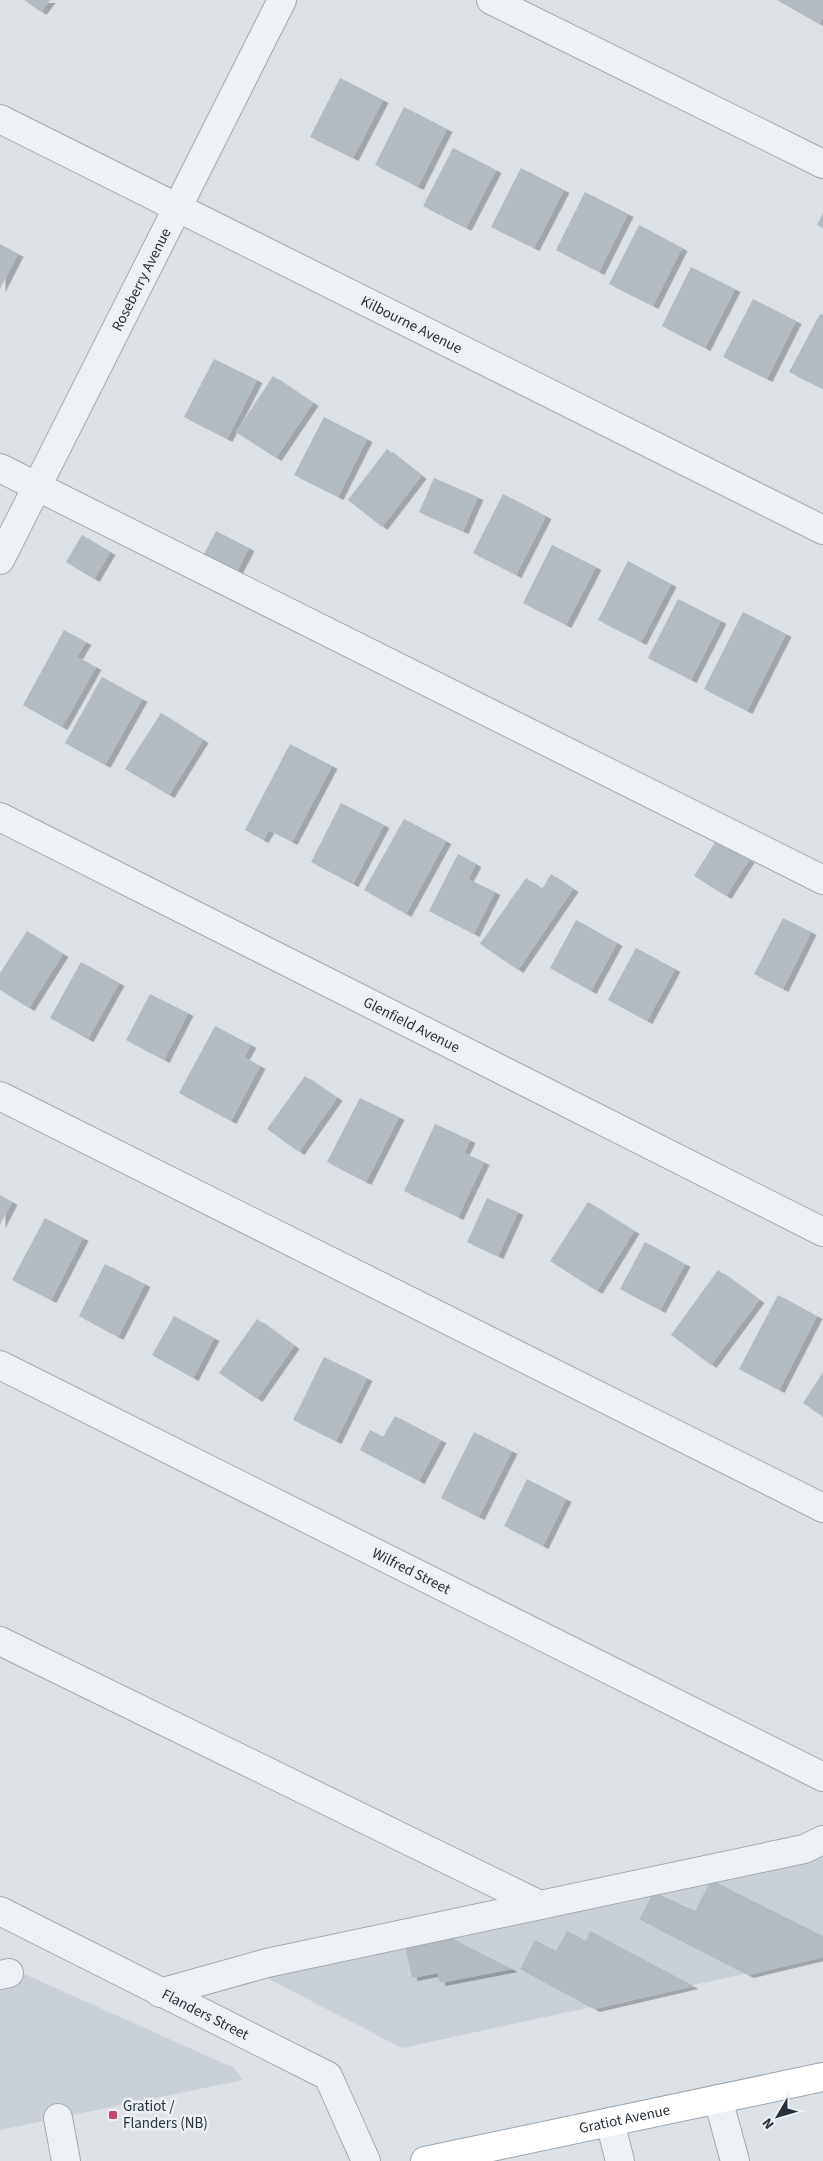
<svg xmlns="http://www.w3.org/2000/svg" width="823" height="2161" font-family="'Source Sans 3',sans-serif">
<defs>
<filter id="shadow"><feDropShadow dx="5.5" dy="3" stdDeviation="0" flood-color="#0004"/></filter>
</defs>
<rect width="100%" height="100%" fill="#dce1e5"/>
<path fill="#cad0d7" d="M 823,1853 L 823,1957 L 402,2048 L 261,1975 Z
M 2,1964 L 234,2068 L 243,2080 L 0,2130 L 0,1965 Z"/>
<path fill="#b3bbc2" filter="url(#shadow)" d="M 24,0 L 50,0 L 41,12 Z
M 777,0 L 823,0 L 823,17 L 819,24 Z
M 340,78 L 383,100 L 353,158 L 310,137 Z
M 404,107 L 447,129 L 418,187 L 375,165 Z
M 453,148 L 496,170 L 466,228 L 423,206 Z
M 521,168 L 564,190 L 534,248 L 491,227 Z
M 585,192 L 628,214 L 599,272 L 556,250 Z
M 823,213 L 823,228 L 817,225 Z
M 639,225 L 682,248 L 653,306 L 609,284 Z
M 0,244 L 18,254 L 0,289 Z
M 691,267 L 735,289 L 705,348 L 662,326 Z
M 753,299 L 796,321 L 767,379 L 723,357 Z
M 820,314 L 823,315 L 823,389 L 789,372 Z
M 214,359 L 257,380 L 227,439 L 184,417 Z
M 273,376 L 313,403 L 276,458 L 236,432 Z
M 324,417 L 367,439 L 338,497 L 294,475 Z
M 387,449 L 421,476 L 382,527 L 348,500 Z
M 434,478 L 478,497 L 463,531 L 419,512 Z
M 503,494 L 546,516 L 516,575 L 473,553 Z
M 216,531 L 249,548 L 234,577 L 201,560 Z
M 82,535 L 110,552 L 94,579 L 66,562 Z
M 552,545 L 596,567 L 566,625 L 523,603 Z
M 628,561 L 671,584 L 641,642 L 598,620 Z
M 678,599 L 721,621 L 691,680 L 648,658 Z
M 743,612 L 786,634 L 747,711 L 704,689 Z
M 64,630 L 86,642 L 77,657 L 96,667 L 62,727 L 23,705 Z
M 102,677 L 142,699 L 105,765 L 65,743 Z
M 161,713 L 203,740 L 169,795 L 125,769 Z
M 290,744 L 332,766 L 292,842 L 269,830 L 263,840 L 245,830 Z
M 341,803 L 384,825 L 353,884 L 311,862 Z
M 404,819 L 446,841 L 406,914 L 364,890 Z
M 717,839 L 749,860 L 726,896 L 694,876 Z
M 458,854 L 476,864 L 468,879 L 495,892 L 474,934 L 429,911 Z
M 551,874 L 573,889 L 518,970 L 480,944 L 526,878 L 542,889 Z
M 783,918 L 811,932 L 783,989 L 754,974 Z
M 576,920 L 617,943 L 591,991 L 550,968 Z
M 27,931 L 63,954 L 29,1008 L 0,990 L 0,973 Z
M 636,948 L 675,969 L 647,1021 L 608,1000 Z
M 81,962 L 119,983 L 88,1039 L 50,1018 Z
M 150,994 L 188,1013 L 164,1060 L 126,1040 Z
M 215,1026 L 251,1045 L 244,1057 L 260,1066 L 231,1121 L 179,1093 Z
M 305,1076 L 337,1098 L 299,1152 L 267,1129 Z
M 360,1098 L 399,1117 L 366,1182 L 327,1162 Z
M 435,1124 L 470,1140 L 464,1153 L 484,1162 L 458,1217 L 404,1191 Z
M 0,1195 L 12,1202 L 0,1225 Z
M 487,1198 L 518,1212 L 498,1256 L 467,1242 Z
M 588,1202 L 634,1231 L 597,1291 L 550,1261 Z
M 45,1218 L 83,1238 L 51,1300 L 12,1280 Z
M 645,1242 L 685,1264 L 660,1310 L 620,1289 Z
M 105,1264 L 145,1284 L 118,1337 L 79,1316 Z
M 718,1270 L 759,1300 L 711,1365 L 671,1335 Z
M 778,1295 L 817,1316 L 779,1390 L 739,1369 Z
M 174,1316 L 214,1338 L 193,1378 L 152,1355 Z
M 257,1319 L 294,1346 L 257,1399 L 219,1373 Z
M 324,1357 L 367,1378 L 336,1441 L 293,1420 Z
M 823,1372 L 823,1417 L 803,1403 Z
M 395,1416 L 441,1440 L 419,1481 L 360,1450 L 370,1430 L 383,1437 Z
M 474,1432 L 512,1451 L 479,1517 L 441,1498 Z
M 527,1479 L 566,1499 L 543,1546 L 504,1526 Z
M 711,1880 L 823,1936 L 823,1957 L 748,1975 L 639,1919 L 654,1892 L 695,1911 Z
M 567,1931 L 586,1941 L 590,1931 L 693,1986 L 594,2009 L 520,1969 L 535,1940 L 556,1951 Z
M 443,1934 L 512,1969 L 440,1983 L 438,1973 L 412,1978 L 404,1941 Z"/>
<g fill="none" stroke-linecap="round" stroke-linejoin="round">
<defs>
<g id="minor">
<path d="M 491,0 L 823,164"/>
<path id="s1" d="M 0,119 L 823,530"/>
<path d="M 0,468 L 823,880"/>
<path id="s2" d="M 0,560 L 282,0"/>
<path id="s3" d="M 0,817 L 823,1232"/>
<path d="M 0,1096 L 823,1508"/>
<path id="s4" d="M 0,1365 L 823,1777"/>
<path d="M 0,1641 L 540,1905"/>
<path id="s5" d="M 0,1911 L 328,2076 L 366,2161"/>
<path d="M 0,1975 L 9,1973"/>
<path d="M 160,1993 L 267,1963 L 804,1849 L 823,1840"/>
<path d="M 718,2099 L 735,2161"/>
<path d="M 58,2118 L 66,2161"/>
<path d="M 610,2122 L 620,2161"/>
</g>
<g id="major">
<path id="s6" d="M 425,2161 L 823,2077"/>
</g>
</defs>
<use href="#minor" stroke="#a2a9af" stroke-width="30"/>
<use href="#major" stroke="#9ca7b0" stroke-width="30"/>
<use href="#minor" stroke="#eef1f4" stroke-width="28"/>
<use href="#major" stroke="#fff" stroke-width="28"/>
</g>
<rect fill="#c6456c" stroke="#ebf0f3" stroke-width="2" x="108" y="2110" width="10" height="10" rx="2.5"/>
<g text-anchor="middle" stroke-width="5" stroke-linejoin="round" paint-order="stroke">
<g font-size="15" fill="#27313b" stroke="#ebf0f3">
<text dy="5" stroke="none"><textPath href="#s2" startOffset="314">Roseberry Avenue</textPath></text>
<text dy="5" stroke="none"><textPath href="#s1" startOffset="460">Kilbourne Avenue</textPath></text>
<text dy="5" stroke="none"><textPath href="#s3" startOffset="461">Glenfield Avenue</textPath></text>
<text dy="5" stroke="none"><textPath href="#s4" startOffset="460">Wilfred Street</textPath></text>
<text dy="5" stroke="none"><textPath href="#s5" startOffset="230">Flanders Street</textPath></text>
<text dy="5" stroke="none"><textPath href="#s6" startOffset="204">Gratiot Avenue</textPath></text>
</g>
<g font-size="15" fill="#27313b" stroke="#ebf0f3" text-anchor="start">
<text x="123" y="2111">Gratiot /<tspan x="123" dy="17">Flanders (NB)</tspan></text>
</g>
</g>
<g transform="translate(778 2116) rotate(232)" stroke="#ebf0f3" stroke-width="4" paint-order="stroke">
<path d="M0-4L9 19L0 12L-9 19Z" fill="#27313b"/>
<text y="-8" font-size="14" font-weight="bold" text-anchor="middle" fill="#27313b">N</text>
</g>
</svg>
